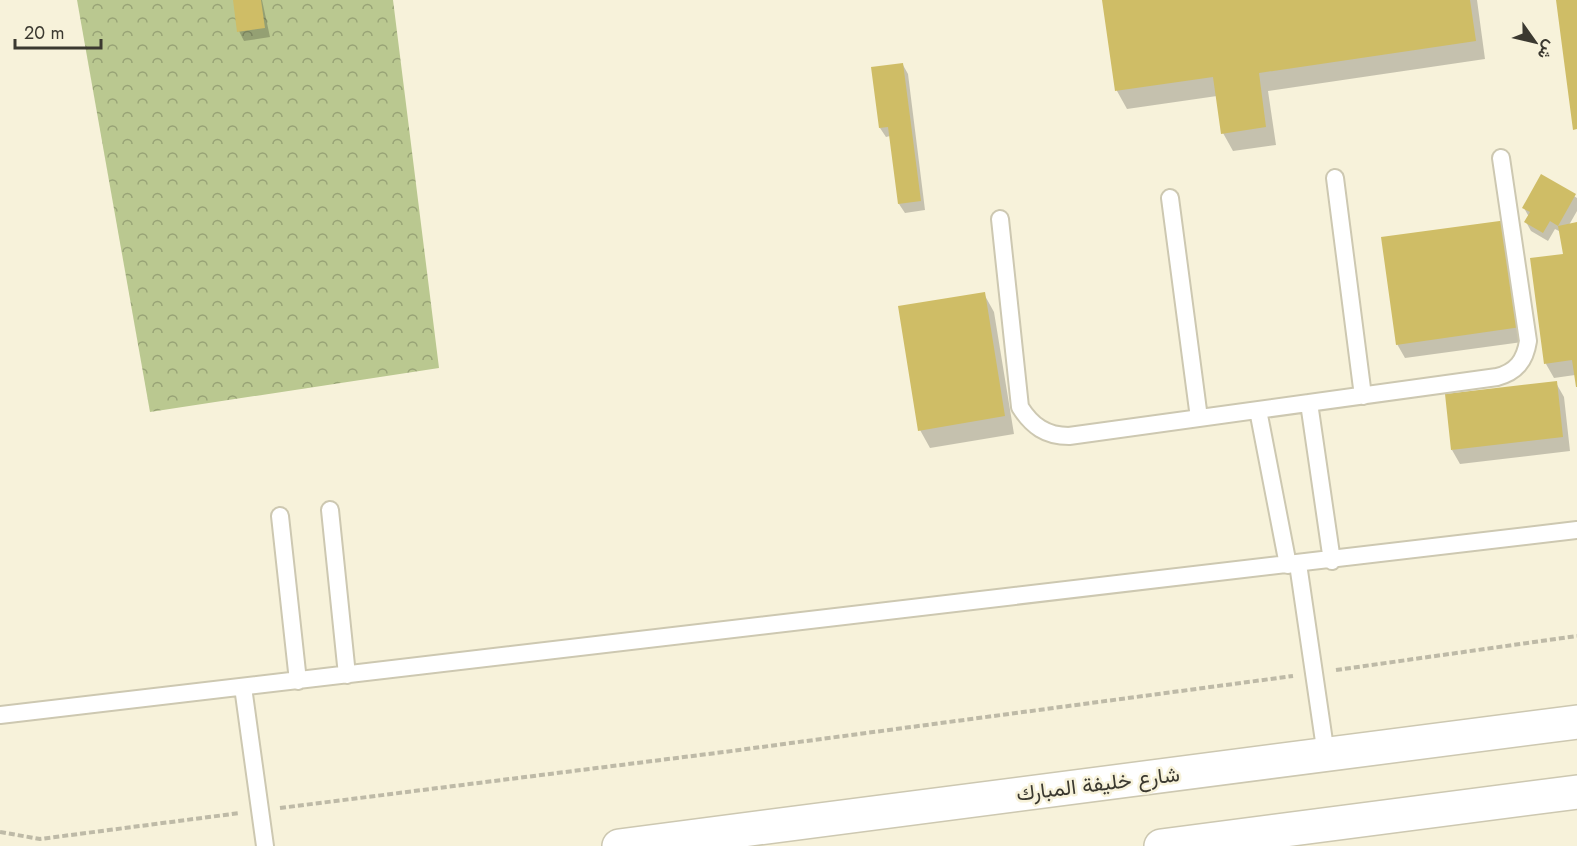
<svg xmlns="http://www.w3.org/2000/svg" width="1577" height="846" font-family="Jost,Vazirmatn,sans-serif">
<defs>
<pattern id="forest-crowns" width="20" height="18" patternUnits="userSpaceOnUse" patternTransform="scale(1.5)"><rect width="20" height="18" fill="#bac890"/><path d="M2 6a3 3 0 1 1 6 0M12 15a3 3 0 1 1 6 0" fill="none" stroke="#98a376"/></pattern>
</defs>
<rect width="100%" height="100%" fill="#f7f2da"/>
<path fill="url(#forest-crowns)" d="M 77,0 L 393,0 L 439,368 L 150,412 Z"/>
<path fill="#0003" d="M 234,0 L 262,0 L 270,37 L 244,41 L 239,31 Z
M 1104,0 L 1477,0 L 1485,59 L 1268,91 L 1276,145 L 1233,151 L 1223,133 L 1217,96 L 1127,109 L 1117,91 Z
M 903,65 L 908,74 L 925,210 L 905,213 L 899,204 L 890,136 L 886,137 L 880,128 Z
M 1542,176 L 1577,198 L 1577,211 L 1569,225 L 1577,224 L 1577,386 L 1575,375 L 1554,378 L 1546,364 L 1564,255 L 1561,232 L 1555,229 L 1548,241 L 1531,231 L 1526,222 L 1529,217 L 1524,208 Z
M 1506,221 L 1529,341 L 1405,358 L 1397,344 Z
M 984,294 L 994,312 L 1014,434 L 930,448 L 920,430 Z
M 1556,383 L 1564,397 L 1570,451 L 1460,464 L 1452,450 Z"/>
<path fill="#cfbd66" d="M 233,0 L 261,0 L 265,28 L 237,32 Z
M 1102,0 L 1470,0 L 1476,41 L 1259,73 L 1266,127 L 1221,134 L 1213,77 L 1115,91 Z
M 1556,0 L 1577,0 L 1577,129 L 1573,130 Z
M 903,63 L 921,201 L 898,204 L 888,127 L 879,128 L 871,67 Z
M 1541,174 L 1576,194 L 1558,226 L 1550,221 L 1543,233 L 1524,222 L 1530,212 L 1522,208 Z
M 1507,220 L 1521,327 L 1396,345 L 1381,237 Z
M 1577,222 L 1577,387 L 1576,387 L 1572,360 L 1544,364 L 1530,258 L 1563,254 L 1558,226 Z
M 985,292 L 1005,416 L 918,431 L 898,306 Z
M 1557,381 L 1563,437 L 1451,450 L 1445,394 Z"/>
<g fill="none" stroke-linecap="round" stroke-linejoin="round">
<defs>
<path id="lane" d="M 1335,178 L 1363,396
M 1170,198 L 1199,418
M 1000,219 L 1020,407 C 1032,426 1046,436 1069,436 L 1497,377 C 1516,372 1525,361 1528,341 L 1501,158
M 1309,403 L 1332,561
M 1258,410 L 1288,565
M 330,510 L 347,675
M 280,516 L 298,681
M 1298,564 L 1326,755
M 243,687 L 265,846
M 0,715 L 1577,530"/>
<path id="secondary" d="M 619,846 L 1577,722
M 1161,846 L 1577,792"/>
</defs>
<use href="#lane" stroke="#cdc8b1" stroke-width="20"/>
<use href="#secondary" stroke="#cdc8b1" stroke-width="36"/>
<path stroke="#bebaa7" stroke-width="4" stroke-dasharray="6 3" stroke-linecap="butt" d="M 1336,670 L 1577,636
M 280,808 L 724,752 L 1293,676
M 0,832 L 40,839 L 240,813"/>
<use href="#lane" stroke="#fff" stroke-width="16"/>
<use href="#secondary" stroke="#fff" stroke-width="33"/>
</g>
<g text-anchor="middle" stroke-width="5" stroke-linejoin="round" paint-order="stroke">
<g font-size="21" fill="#3b3930" stroke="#f7f2da">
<text transform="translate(1098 784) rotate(-7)" y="7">شارع خليفة المبارك</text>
</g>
</g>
<g transform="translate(1535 42) rotate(124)" stroke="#f7f2da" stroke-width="4.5" paint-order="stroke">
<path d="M0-4.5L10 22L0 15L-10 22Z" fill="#3b3930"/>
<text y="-9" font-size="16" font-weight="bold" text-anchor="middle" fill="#3b3930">ش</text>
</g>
<path d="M15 39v9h86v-9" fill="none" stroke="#3b3930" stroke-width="3"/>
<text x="24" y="39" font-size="18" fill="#3b3930" stroke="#f7f2da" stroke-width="4.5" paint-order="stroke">20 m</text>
</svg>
